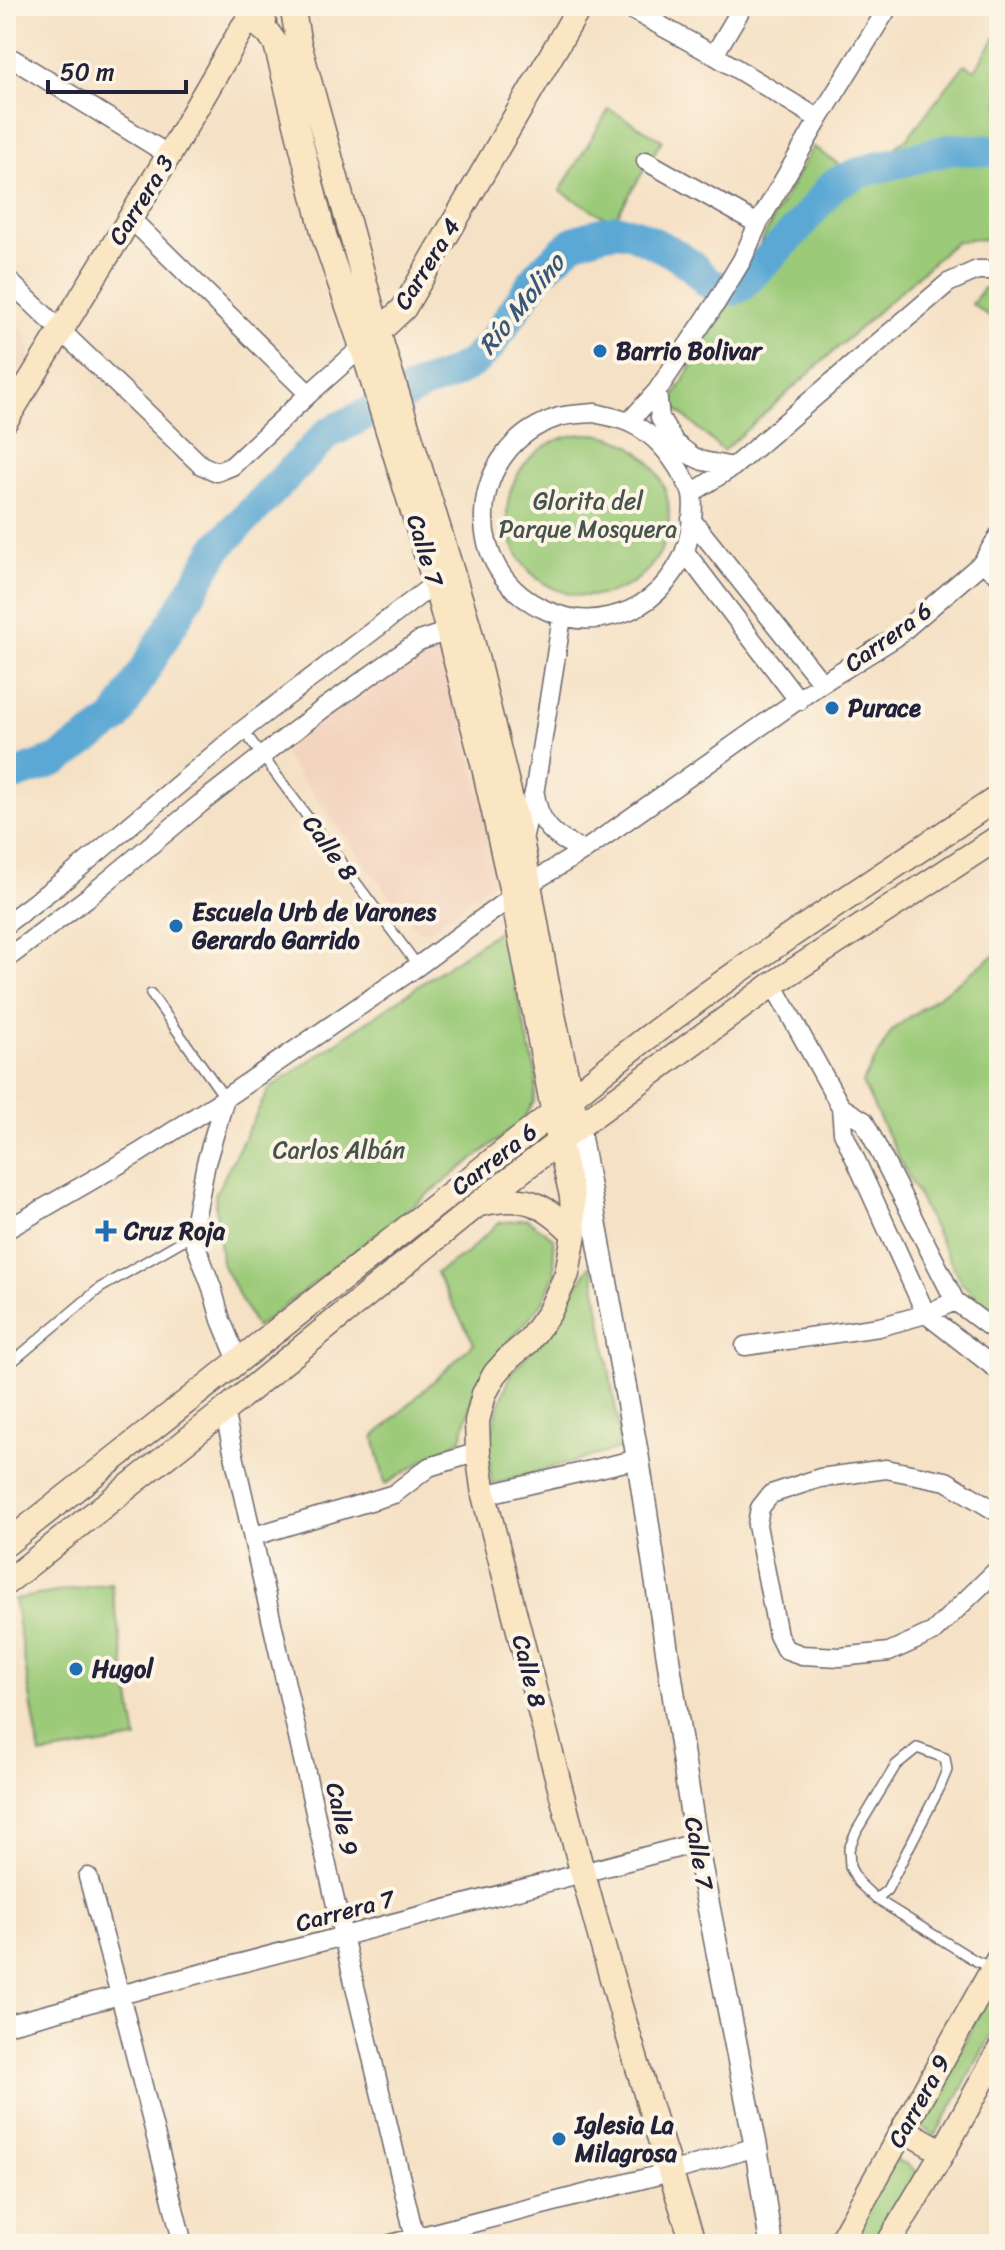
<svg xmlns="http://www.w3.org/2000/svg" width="1005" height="2250" font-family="Sriracha,sans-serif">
<rect width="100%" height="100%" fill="#fcf5e5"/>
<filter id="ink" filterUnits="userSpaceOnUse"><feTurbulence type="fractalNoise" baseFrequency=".0125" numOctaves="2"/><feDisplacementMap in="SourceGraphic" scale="16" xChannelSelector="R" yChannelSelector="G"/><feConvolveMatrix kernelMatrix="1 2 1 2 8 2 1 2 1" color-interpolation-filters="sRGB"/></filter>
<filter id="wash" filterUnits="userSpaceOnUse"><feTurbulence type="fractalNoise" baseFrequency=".006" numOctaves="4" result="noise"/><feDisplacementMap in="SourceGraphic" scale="32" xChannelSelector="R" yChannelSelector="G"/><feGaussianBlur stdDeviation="1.8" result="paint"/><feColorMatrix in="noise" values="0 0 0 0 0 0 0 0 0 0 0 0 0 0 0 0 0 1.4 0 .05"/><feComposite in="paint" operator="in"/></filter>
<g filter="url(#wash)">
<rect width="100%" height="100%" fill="#f5e1c5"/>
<path fill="#f3d4bf" d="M 6,306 L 25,333 L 30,345 L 30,356 L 28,365 L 6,374 Z
M 434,644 L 450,672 L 502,874 L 428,931 L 420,931 L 412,925 L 284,756 L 291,743 L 404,657 Z"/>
<path fill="#9bca78" stroke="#5e765a" stroke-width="2" d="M 999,31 L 999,240 L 974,239 L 955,242 L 723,451 L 670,403 L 732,299 L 775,215 L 813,147 L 848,170 L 877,162 L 908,137 L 965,64 L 975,70 Z
M 609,109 L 662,140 L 613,222 L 560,191 Z
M 999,279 L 999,324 L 972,304 L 983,289 Z
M507 515a81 81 0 1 1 162 0a81 81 0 1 1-162 0Z
M 501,929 L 537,1077 L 534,1102 L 521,1122 L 256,1328 L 221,1262 L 215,1195 L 269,1089 Z
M 999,952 L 999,1316 L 961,1283 L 862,1083 L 892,1030 Z
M 527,1219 L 553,1238 L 555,1273 L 543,1302 L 502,1350 L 475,1388 L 461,1439 L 385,1484 L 374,1437 L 474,1343 L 436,1273 L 467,1253 L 498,1223 Z
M 592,1263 L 622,1448 L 491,1485 L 489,1447 L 498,1407 L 513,1370 L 543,1339 Z
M 111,1583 L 137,1739 L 40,1755 L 14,1599 Z
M 999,1978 L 999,2022 L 935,2136 L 919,2125 Z
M 892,2159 L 906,2164 L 917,2172 L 878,2244 L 851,2244 Z"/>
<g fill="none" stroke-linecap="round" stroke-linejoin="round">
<path stroke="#5ba8d4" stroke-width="32" d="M 6,778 L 57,760 L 115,720 L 217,548 L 327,434 L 423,385 L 448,376 L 472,363 L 490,346 L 539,273 L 573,242 L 601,233 L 617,230 L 633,233 L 670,251 L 691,265 L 710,284 L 733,290 L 742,285 L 796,230 L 834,184 L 864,171 L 952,149 L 999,151"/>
</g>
</g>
<g filter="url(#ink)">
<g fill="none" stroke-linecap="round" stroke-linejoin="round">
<defs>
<path id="service" d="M 243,730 L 418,966
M 151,994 L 225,1098
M 6,1367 L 100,1288 L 192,1235
M 876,1899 L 887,1890 L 940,1787 L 947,1770 L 945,1758 L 917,1748 L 896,1765 L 857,1830 L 849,1849 L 850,1867 L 858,1882 L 876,1899 L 976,1961 L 993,1968"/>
<path id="minor" d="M 625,6 L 714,55 L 819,119
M 714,55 L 743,6
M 13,59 L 169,155
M 646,161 L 758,224
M 130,218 L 309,394
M 6,278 L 201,465 L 217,472 L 232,466 L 309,394 L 362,347
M 657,391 L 660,418 L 675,443 L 692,456 L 703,461 L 733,467
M 595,413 C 606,416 620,418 630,423 C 655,434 671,455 684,478 C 687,483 691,489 692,495 C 695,511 689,545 681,560 C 665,590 641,611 607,617 C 587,622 567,619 548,611 C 457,574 465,446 559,417 C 570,414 583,414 595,413 Z
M 629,422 L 657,391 L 716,303 L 742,260 L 758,224 L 819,119 L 889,6
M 692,493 L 733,467 L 948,283 L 977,270 L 999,270
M 691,519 L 822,683
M 685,552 L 799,701
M 982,563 L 999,575
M 535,794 C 538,824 557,841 585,850
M 523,839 L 535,788 L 562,617
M 6,924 L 71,875 L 243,730 L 442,578
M 6,959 L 87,898 L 200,804 L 324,708 L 419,641 L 460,627
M 773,984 L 841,1107 L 864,1121 L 955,1301 L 999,1334
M 225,1098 L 206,1163 L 192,1235 L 212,1288 L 221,1320 L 238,1361
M 841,1107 L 843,1132 L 926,1314 L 999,1371
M 6,1230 L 139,1153 L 225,1098 L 418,966 L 529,884 L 585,850 L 822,683 L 896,637 L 982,563 L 999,535
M 745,1346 L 879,1327 L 926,1314 L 955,1301
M 224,1411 L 343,1936 L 415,2238
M 484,1495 L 638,1459
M 999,1513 L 946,1481 L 886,1469 L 820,1478 L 771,1494 L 760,1508 L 757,1525 L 778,1635 L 785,1649 L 802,1655 L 840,1657 L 889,1652 L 933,1632 L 999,1568
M 254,1536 L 394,1494 L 429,1467 L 478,1452
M 88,1877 L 120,1995 L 183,2244
M 6,2025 L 696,1843
M 391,2244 L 670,2172 L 756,2147"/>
<path id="tertiary" d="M 578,1127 L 638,1459 L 696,1843 L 756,2147 L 771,2244"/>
<path id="secondary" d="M 292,6 L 299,44 L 382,345 L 468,624 L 522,845 L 550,1001 L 574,1111
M 250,18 L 268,33 L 276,44 L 325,239 L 365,356 L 435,583 L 483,763 L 513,897 L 559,1141 L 572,1196 L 574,1234 L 567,1274 L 549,1313 L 528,1342 L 510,1357 L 495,1374 L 484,1394 L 477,1421 L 478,1452 L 484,1495 C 549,1746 611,1998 694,2244
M 369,341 L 404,308 L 580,6
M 6,420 L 169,155 L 243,27 L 250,18 L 264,21
M 480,1204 C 524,1194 543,1202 574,1234
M 6,1544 L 554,1112 C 692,995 848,898 999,797
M 6,1583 L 224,1411 L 477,1205 L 578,1127 L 773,984 L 999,837
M 904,2130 L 943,2152
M 839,2244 L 999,1958
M 888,2244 L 943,2152 L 999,2051"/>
</defs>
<use href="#service" stroke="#6c656b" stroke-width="12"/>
<use href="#minor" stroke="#6c656b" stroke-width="21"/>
<use href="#tertiary" stroke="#6c656b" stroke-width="25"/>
<use href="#secondary" stroke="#6c656b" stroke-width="27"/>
<use href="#service" stroke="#fff" stroke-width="9"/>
<use href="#minor" stroke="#fff" stroke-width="18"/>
<use href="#tertiary" stroke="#fff" stroke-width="22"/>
<use href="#secondary" stroke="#fbe6c4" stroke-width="24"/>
</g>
</g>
<g fill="#1f6fb2" stroke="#fcf5e5" stroke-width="3">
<circle cx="600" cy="351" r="8"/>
<circle cx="832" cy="708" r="8"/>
<circle cx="176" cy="926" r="8"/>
<path d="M102 1219h8v8h8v8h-8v8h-8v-8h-8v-8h8z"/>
<circle cx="76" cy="1669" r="8"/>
<circle cx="559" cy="2139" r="8"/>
</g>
<g text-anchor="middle" stroke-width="8" stroke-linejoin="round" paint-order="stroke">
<g font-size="24" fill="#22223b" stroke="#fcf5e5">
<text transform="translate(141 200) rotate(-58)" y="8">Carrera 3</text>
<text transform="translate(427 264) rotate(-58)" y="8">Carrera 4</text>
<text transform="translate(425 550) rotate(73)" y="8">Calle 7</text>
<text transform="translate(888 637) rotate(-36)" y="8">Carrera 6</text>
<text transform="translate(330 848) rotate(54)" y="8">Calle 8</text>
<text transform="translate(494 1159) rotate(-38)" y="8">Carrera 6</text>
<text transform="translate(529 1671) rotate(76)" y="8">Calle 8</text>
<text transform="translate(342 1819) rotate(77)" y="8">Calle 9</text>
<text transform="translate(699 1853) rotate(80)" y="8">Calle 7</text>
<text transform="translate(345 1911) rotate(-15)" y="8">Carrera 7</text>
<text transform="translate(919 2101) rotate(-61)" y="8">Carrera 9</text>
</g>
<g font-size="24" font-weight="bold" fill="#22223b" stroke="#fcf5e5" text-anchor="start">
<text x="616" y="359">Barrio Bolivar</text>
<text x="848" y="716">Purace</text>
<text x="192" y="920">Escuela Urb de Varones<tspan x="192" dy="28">Gerardo Garrido</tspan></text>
<text x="124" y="1239">Cruz Roja</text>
<text x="92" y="1677">Hugol</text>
<text x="575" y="2133">Iglesia La<tspan x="575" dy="28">Milagrosa</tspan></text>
</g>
<g font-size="24" fill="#46544d" stroke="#fcf5e5">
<text x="588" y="509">Glorita del<tspan x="588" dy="28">Parque Mosquera</tspan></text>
<text x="339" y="1158">Carlos Albán</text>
</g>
<g font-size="26" font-style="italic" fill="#395878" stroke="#fcf5e5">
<text transform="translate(521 304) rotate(-51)" y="9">Río Molino</text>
</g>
</g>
<rect width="1005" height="2250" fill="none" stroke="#fcf5e5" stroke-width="32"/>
<path d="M48 80v12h138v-12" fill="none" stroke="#22223b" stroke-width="4"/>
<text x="60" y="80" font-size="24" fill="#22223b" stroke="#fcf5e5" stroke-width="6" paint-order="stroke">50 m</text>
</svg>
